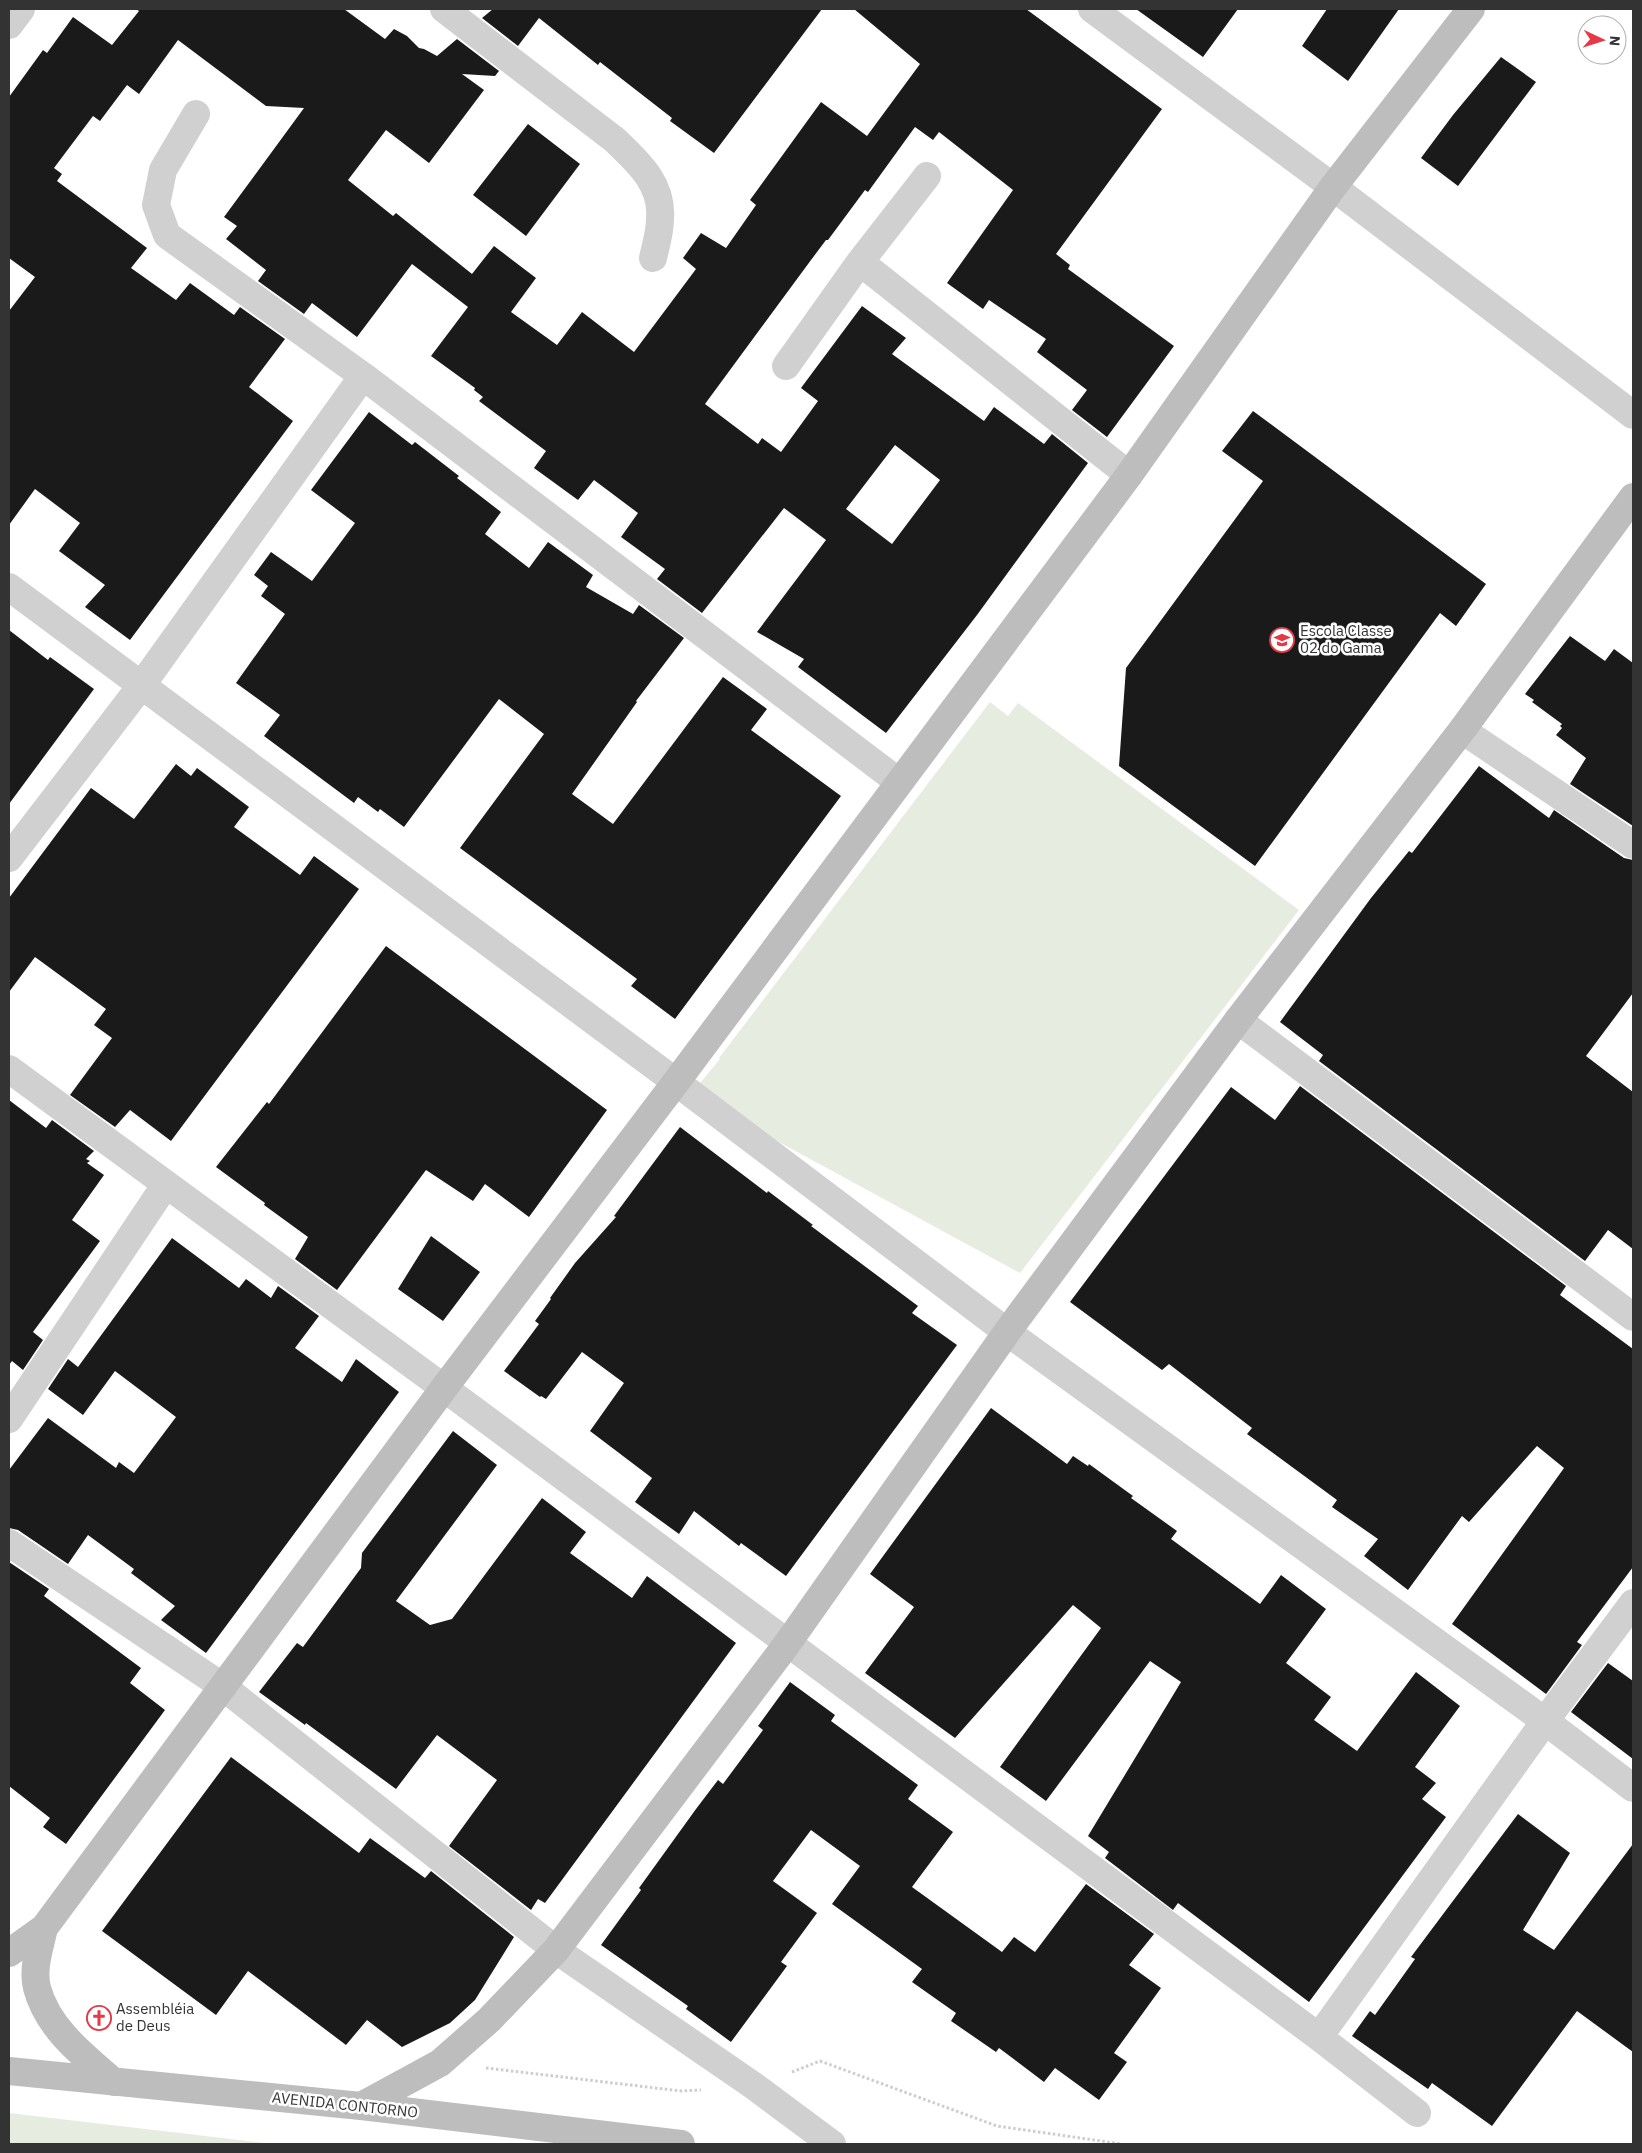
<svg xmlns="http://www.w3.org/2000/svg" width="1642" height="2153" font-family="'IBM Plex Sans',sans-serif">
<rect width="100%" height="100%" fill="#fff"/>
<path fill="#e6ecdf" d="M 990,702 L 1008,716 L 1018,703 L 1299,910 L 1020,1273 L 691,1094 L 720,1059 L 719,1058 Z
M 9,2113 L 274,2144 L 9,2144 Z"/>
<path fill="#1a1a1a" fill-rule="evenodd" d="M 136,9 L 344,9 L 385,39 L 394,29 L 407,36 L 419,48 L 424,49 L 437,56 L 457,39 L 499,71 L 495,76 L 462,74 L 484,90 L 429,163 L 386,130 L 348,180 L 393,216 L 396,213 L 472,274 L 494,246 L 536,278 L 511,312 L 557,345 L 582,312 L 634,352 L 696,269 L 683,258 L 701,233 L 726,248 L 756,205 L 750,200 L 821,102 L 867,136 L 920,64 L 854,9 L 1026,9 L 1162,109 L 1056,254 L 1070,265 L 1068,269 L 1174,346 L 1107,437 L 1072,410 L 1087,390 L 1037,352 L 1046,339 L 989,300 L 983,309 L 947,283 L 1013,190 L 939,132 L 933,140 L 915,127 L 868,192 L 865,190 L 828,240 L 826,240 L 811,260 L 705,404 L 758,444 L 762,438 L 781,452 L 818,401 L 801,388 L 862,306 L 906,338 L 892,354 L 984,421 L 994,407 L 1044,444 L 1052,434 L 1088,463 L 977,615 L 886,733 L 798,667 L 804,659 L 757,632 L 826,540 L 784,508 L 702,613 L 657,579 L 665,569 L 621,537 L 638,513 L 594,480 L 578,500 L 534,468 L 546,451 L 479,401 L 483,397 L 474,390 L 475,388 L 431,356 L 468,307 L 412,264 L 357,337 L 312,303 L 304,314 L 258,281 L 266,270 L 226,239 L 237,226 L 224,217 L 304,108 L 266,106 L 178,40 L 139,94 L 127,85 L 100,121 L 93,116 L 54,168 L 62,174 L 57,181 L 147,248 L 131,268 L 176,300 L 190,283 L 234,315 L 240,307 L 285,339 L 249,387 L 293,421 L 130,640 L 85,607 L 105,585 L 59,551 L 80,523 L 35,489 L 9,525 L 9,311 L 35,277 L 9,258 L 9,97 L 43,50 L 47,53 L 73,17 L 112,45 L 139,11 ZM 895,445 L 940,480 L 892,544 L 846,509 Z
M 493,9 L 822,9 L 714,153 L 670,121 L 672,118 L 600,62 L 598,65 L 539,18 L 518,46 L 482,18 Z
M 1136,9 L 1238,9 L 1203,57 Z
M 1327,9 L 1399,9 L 1348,81 L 1302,46 Z
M 1501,57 L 1536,82 L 1458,186 L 1421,158 L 1453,115 Z
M 528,124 L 580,164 L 526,236 L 473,195 Z
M 1253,411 L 1486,584 L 1456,626 L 1440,613 L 1255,866 L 1119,766 L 1126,668 L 1263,481 L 1222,451 Z
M 369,412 L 412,445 L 415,442 L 459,476 L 457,478 L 501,512 L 485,534 L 529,568 L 548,542 L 593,575 L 586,587 L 633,614 L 639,605 L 684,638 L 636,701 L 637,702 L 572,794 L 613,824 L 723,677 L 767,709 L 751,730 L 841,796 L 675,1019 L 631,986 L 637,979 L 460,848 L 544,734 L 499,699 L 404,827 L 380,809 L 378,812 L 358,797 L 354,803 L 264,736 L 280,715 L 236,683 L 285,614 L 261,596 L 268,586 L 254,575 L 271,552 L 312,581 L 355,523 L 311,490 Z
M 9,630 L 48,660 L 50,657 L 94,689 L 9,804 Z
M 1570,636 L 1605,661 L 1614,649 L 1633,663 L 1633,826 L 1570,784 L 1586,758 L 1556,735 L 1562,728 L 1560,726 L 1562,724 L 1532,702 L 1534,700 L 1525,694 Z
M 176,764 L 191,776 L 197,768 L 249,807 L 234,827 L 300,875 L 314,856 L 359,889 L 171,1141 L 130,1110 L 115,1127 L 70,1095 L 112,1038 L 94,1025 L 106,1009 L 35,957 L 9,992 L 9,898 L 91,788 L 134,819 Z
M 1479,766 L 1549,818 L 1554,810 L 1624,858 L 1633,860 L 1633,993 L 1586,1056 L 1633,1092 L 1633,1249 L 1608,1230 L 1585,1261 L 1319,1061 L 1323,1055 L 1280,1022 L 1371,898 L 1409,851 L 1412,853 Z
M 386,946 L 607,1110 L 529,1217 L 485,1184 L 473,1201 L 426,1170 L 337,1290 L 295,1259 L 308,1237 L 264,1205 L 265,1203 L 216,1167 L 267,1102 L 269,1104 Z
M 1300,1086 L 1566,1286 L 1560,1295 L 1633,1349 L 1633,1567 L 1577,1642 L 1582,1645 L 1546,1694 L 1452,1624 L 1564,1468 L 1537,1446 L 1469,1522 L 1462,1516 L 1408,1590 L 1364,1556 L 1378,1539 L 1332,1507 L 1337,1500 L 1247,1434 L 1252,1428 L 1169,1364 L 1162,1370 L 1070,1302 L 1231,1087 L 1275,1120 Z
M 9,1100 L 46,1128 L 52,1120 L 94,1151 L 86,1159 L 90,1161 L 87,1163 L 104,1175 L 72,1220 L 100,1241 L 33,1332 L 43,1340 L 23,1370 L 12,1361 L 9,1365 Z
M 680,1127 L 767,1193 L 768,1191 L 813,1225 L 811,1226 L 918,1306 L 912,1313 L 957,1345 L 786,1576 L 741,1543 L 739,1546 L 694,1511 L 679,1534 L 635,1502 L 652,1478 L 590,1431 L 624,1383 L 582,1352 L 546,1399 L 541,1396 L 540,1397 L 504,1371 L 539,1324 L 535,1321 L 551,1299 L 550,1298 L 575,1263 L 616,1217 L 614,1216 Z
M 431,1236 L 480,1272 L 443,1321 L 398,1289 Z
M 172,1238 L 239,1288 L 246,1279 L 271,1298 L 278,1286 L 319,1316 L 295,1348 L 342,1382 L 356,1359 L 399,1392 L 206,1653 L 161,1620 L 175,1606 L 131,1573 L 134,1569 L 88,1535 L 68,1564 L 18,1530 L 9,1528 L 9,1470 L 48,1418 L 116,1468 L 119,1462 L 134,1473 L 176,1417 L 115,1371 L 83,1415 L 48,1389 L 68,1359 L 78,1367 Z
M 991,1408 L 1067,1464 L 1073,1456 L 1088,1466 L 1089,1464 L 1133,1496 L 1131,1498 L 1177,1531 L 1171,1539 L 1260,1604 L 1281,1575 L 1326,1609 L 1286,1663 L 1331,1697 L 1314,1720 L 1357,1751 L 1416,1672 L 1460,1706 L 1415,1767 L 1436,1783 L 1422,1799 L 1446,1817 L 1309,2002 L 1178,1903 L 1173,1910 L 1105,1858 L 1109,1852 L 1088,1836 L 1181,1682 L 1150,1661 L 1046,1801 L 1000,1767 L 1101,1628 L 1073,1605 L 955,1738 L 865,1673 L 914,1607 L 870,1574 Z
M 453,1431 L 497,1465 L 396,1601 L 430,1625 L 452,1619 L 542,1498 L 586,1532 L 570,1553 L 632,1598 L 647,1576 L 736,1643 L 545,1903 L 538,1899 L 531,1910 L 449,1846 L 497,1780 L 437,1735 L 396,1789 L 306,1723 L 305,1725 L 259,1692 L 297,1643 L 303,1647 L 361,1568 L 362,1553 Z
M 9,1562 L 49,1589 L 44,1596 L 141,1668 L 130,1683 L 165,1710 L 66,1844 L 43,1827 L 50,1818 L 9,1786 Z
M 1608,1663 L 1633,1681 L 1633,1759 L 1571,1712 Z
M 790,1682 L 835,1715 L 831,1721 L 918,1785 L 908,1799 L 953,1832 L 912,1887 L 1002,1952 L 1014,1937 L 1035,1952 L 1086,1884 L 1154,1934 L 1129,1965 L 1161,1988 L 1114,2053 L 1127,2062 L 1099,2100 L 1055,2068 L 1044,2082 L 999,2048 L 996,2052 L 951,2021 L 956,2013 L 912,1982 L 922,1969 L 832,1904 L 860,1866 L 811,1830 L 773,1881 L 817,1913 L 781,1962 L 787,1966 L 731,2042 L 686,2009 L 688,2006 L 601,1945 L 641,1890 L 639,1888 L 696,1809 L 718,1780 L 723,1784 L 763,1730 L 758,1726 Z
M 231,1757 L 359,1853 L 370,1838 L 425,1878 L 431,1871 L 514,1937 L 475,2000 L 450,2023 L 402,2047 L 367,2020 L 346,2045 L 248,1971 L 216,2015 L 102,1931 Z
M 1518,1814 L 1570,1853 L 1523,1930 L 1554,1950 L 1633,1844 L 1633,2052 L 1577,2011 L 1492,2126 L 1432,2083 L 1428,2089 L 1352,2036 L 1370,2011 L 1375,2015 L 1415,1959 L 1411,1957 Z"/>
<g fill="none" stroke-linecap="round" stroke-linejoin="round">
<path stroke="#cdcdcd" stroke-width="3" stroke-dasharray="2.5 2.5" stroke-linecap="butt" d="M 486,2068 L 681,2091 L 701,2090
M 792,2072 L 820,2061 L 997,2126 L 1122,2144"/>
<path stroke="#d0d0d0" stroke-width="28" d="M 444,9 L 615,140 C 638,162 663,184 660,219 C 660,232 656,245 653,258
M 1092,9 L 1333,187 L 1633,415
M 9,25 L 21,9
M 927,176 L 860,262 L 1129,475
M 786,366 L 860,262
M 363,376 L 899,782
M 9,587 L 676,1082 L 1007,1332 L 1545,1721 L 1633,1788
M 1462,730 L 1633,845
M 9,858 L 141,686 L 363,376 L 167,235 L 156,205 L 163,170 L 196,114
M 1238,1020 L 1633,1317
M 9,1069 L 444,1388 L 1319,2037 L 1417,2113
M 9,1419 L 166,1184
M 9,1543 L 222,1686 L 556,1950 L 754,2086 L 832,2144
M 1319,2037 L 1545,1721 L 1633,1603"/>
<path stroke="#bdbdbd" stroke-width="28" d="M 44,1928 C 40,1946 32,1969 37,1988 C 48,2029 84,2056 114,2082
M 9,1953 L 44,1928 L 444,1388 L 676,1082 L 1129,475 L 1333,187 L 1471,9
M 9,2071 L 361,2106 L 681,2144
M 361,2106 L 440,2063 L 489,2020 L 556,1950 L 787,1644 L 1007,1332 L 1238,1020 L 1462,730 L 1633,497"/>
</g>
<defs>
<symbol id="school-ring" viewBox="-11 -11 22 22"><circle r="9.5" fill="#fff" stroke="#e63946" stroke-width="1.5"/><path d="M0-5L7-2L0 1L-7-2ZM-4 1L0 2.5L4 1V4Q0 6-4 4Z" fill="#e63946"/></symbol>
<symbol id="church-ring" viewBox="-11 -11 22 22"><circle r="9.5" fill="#fff" stroke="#e63946" stroke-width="1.5"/><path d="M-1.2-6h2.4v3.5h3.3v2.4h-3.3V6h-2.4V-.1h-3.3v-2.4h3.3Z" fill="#e63946"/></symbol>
</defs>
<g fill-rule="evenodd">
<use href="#school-ring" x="1268" y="626" width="28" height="28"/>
<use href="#church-ring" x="85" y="2004" width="28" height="28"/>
</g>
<g text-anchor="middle" stroke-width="5" stroke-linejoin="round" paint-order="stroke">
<g font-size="15" fill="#333" stroke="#fff" text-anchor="start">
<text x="1300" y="636">Escola Classe<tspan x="1300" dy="17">02 do Gama</tspan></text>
<text x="116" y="2014">Assembléia<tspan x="116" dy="17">de Deus</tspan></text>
</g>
<g font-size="15" fill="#333" stroke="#fff">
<text transform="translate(345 2105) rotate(6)" y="5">AVENIDA CONTORNO</text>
</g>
</g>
<rect width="1642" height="2153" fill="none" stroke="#333333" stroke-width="20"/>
<g transform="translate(1602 40) rotate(94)"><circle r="24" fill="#ffffff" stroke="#adadad"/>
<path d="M0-4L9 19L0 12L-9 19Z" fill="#e63946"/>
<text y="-8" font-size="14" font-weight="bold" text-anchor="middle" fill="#333333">N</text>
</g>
</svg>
